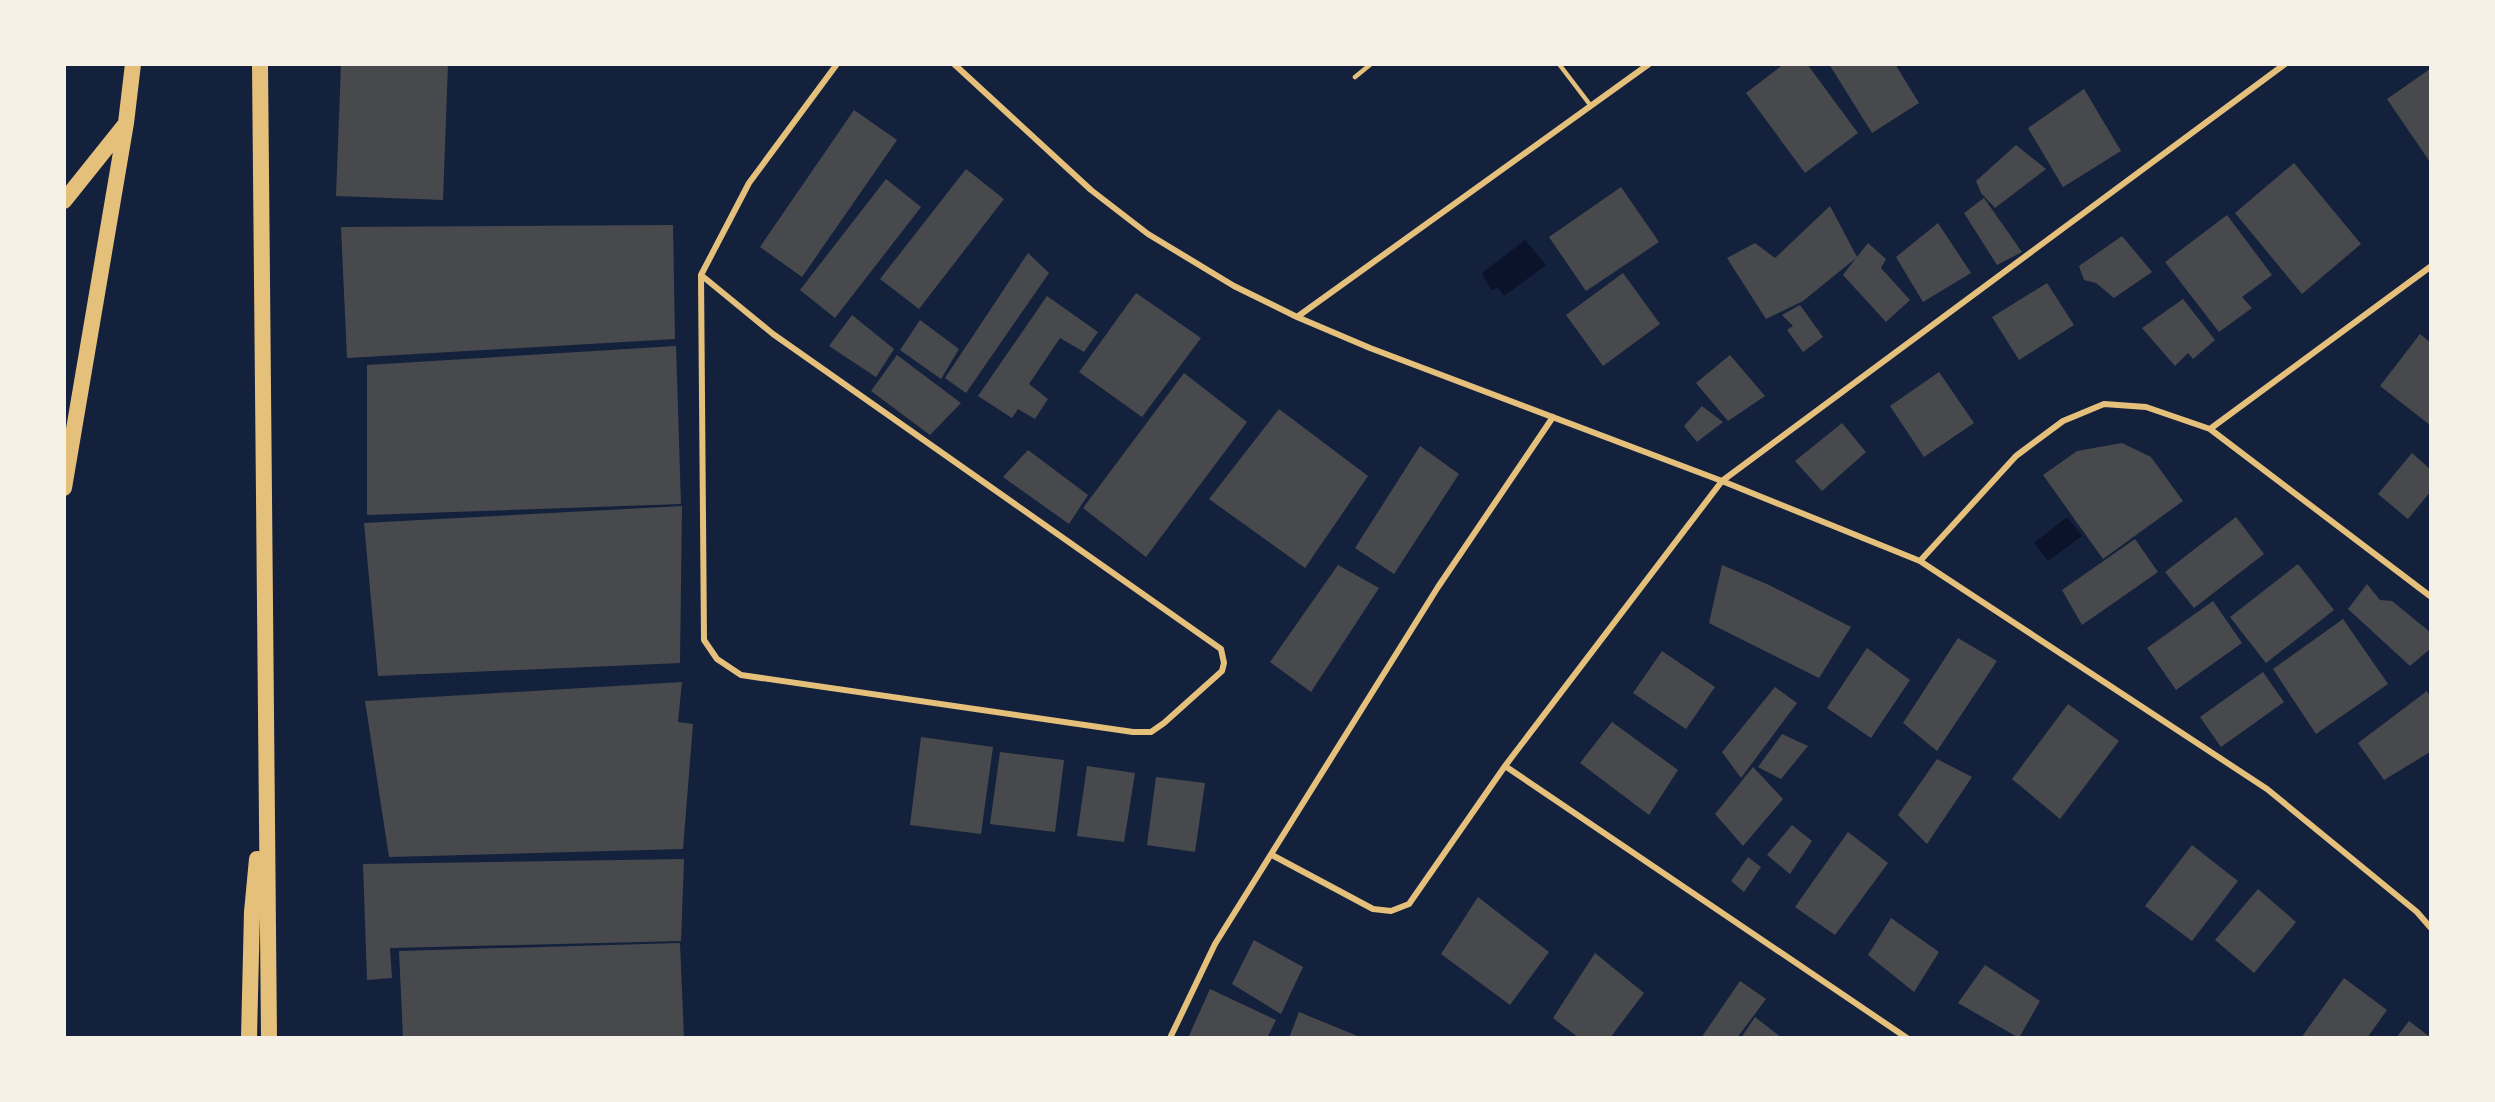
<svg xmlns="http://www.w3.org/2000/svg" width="2495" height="1102" font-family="Signika,sans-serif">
<rect width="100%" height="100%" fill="#14213d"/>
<path fill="#0b132b" d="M 1525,240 L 1546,265 L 1504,296 L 1498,288 L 1491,290 L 1482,273 Z
M 2067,517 L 2082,536 L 2048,561 L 2034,543 Z"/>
<path fill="#48494c" d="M 341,64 L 448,64 L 443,200 L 336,196 Z
M 1784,64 L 1807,64 L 1858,133 L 1805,173 L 1746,93 Z
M 1829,64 L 1895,64 L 1919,103 L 1872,133 Z
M 2430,69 L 2430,162 L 2387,99 Z
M 2084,89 L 2121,151 L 2063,187 L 2028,128 Z
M 854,110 L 897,140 L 802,277 L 760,247 Z
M 2016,145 L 2046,169 L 1995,208 L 1981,193 L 1976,181 Z
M 2294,163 L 2361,244 L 2302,294 L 2235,213 Z
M 966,169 L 1004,199 L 919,309 L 880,279 Z
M 886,179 L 921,207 L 835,318 L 800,290 Z
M 1621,187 L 1659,242 L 1586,291 L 1549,237 Z
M 1984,198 L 2022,252 L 1997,265 L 1964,213 Z
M 1830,206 L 1857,257 L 1868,243 L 1886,259 L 1881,268 L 1910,300 L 1886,322 L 1843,275 L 1856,258 L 1803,301 L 1766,319 L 1727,258 L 1755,243 L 1775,258 Z
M 2227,215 L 2272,275 L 2242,297 L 2252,308 L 2219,332 L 2165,262 Z
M 1938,223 L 1971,273 L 1923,302 L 1896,257 Z
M 673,225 L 675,339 L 347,358 L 341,227 Z
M 2122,236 L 2152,272 L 2114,298 L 2096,283 L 2084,280 L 2079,266 Z
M 1028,253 L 1049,273 L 966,393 L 945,378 Z
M 1623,273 L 1660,324 L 1603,366 L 1566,315 Z
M 2047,283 L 2074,325 L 2019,360 L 1992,317 Z
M 1136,293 L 1201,338 L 1142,417 L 1079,372 Z
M 1047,296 L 1098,332 L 1084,352 L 1060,338 L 1029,384 L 1048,399 L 1035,419 L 1018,409 L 1012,418 L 978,396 Z
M 2183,299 L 2215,340 L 2193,359 L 2188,353 L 2175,366 L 2142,328 Z
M 1800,305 L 1823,337 L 1803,352 L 1787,330 L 1793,326 L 1782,315 Z
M 852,315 L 894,349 L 876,377 L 829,346 Z
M 920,320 L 959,349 L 941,379 L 900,350 Z
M 2420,334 L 2430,342 L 2430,425 L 2380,386 Z
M 676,346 L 681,504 L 367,515 L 367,365 Z
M 897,355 L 961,403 L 930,435 L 871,391 Z
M 1730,355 L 1765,396 L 1728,421 L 1696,383 Z
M 1939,372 L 1974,423 L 1924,457 L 1890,406 Z
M 1184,373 L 1247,422 L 1146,557 L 1083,508 Z
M 1702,406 L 1723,422 L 1697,442 L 1684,426 Z
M 1279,409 L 1368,476 L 1305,568 L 1209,499 Z
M 1842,423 L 1866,452 L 1822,491 L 1795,461 Z
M 2122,443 L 2151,457 L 2183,501 L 2103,559 L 2043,475 L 2077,451 Z
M 1420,446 L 1459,474 L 1394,574 L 1355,548 Z
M 1028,450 L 1088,495 L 1069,524 L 1003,477 Z
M 2412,453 L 2430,469 L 2430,492 L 2408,519 L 2378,494 Z
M 682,506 L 680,663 L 378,676 L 364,523 Z
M 2236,517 L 2264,554 L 2194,608 L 2165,572 Z
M 2135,539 L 2158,572 L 2082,625 L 2062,590 Z
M 2298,564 L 2334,610 L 2266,663 L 2230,617 Z
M 1338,565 L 1379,588 L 1311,692 L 1270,662 Z
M 1722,565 L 1769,585 L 1851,627 L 1819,678 L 1709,623 Z
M 2367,584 L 2380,600 L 2392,601 L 2430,632 L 2430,649 L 2410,666 L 2348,609 Z
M 2213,601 L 2242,643 L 2176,690 L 2147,648 Z
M 2343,619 L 2388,684 L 2316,734 L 2273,669 Z
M 1958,638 L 1997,661 L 1937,751 L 1903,723 Z
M 1867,648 L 1910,680 L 1871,738 L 1827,708 Z
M 1662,651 L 1715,687 L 1686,729 L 1633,693 Z
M 2263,672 L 2284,702 L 2221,747 L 2200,717 Z
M 682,682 L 678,722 L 693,724 L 683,849 L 389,857 L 365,701 Z
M 1775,687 L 1797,703 L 1741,778 L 1722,752 Z
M 2427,691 L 2430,697 L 2430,752 L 2384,780 L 2358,743 Z
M 2068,704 L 2119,741 L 2060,819 L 2012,779 Z
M 1612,722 L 1678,770 L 1649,815 L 1580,763 Z
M 1782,734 L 1808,746 L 1781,779 L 1758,767 Z
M 921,737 L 993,747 L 981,834 L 910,825 Z
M 1000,752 L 1064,760 L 1055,832 L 990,824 Z
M 1937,759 L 1972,777 L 1927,844 L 1898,815 Z
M 1087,766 L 1135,773 L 1124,842 L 1077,836 Z
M 1753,767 L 1783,799 L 1743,846 L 1715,814 Z
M 1156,777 L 1205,783 L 1195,852 L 1147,845 Z
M 1792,825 L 1812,841 L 1790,874 L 1767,855 Z
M 1848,832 L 1888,863 L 1835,935 L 1795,907 Z
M 2192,845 L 2238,881 L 2192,941 L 2145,906 Z
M 1748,857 L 1761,867 L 1744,892 L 1731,881 Z
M 684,859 L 681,941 L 390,948 L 392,978 L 367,980 L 363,864 Z
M 2258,889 L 2296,922 L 2254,973 L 2215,940 Z
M 1478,897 L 1549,952 L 1510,1005 L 1441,954 Z
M 1891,918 L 1939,952 L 1914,992 L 1868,955 Z
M 1254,940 L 1303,967 L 1281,1014 L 1232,984 Z
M 680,943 L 684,1038 L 403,1038 L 399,951 Z
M 1595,953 L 1644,993 L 1610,1038 L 1579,1038 L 1553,1018 Z
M 1985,965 L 2040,1001 L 2019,1038 L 1958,1003 Z
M 2344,978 L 2387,1010 L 2367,1038 L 2301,1038 Z
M 1740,981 L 1766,999 L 1737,1038 L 1701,1038 Z
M 1210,989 L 1276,1020 L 1267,1038 L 1188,1038 Z
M 1299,1012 L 1360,1037 L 1360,1038 L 1289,1038 Z
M 1755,1017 L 1782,1038 L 1741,1038 Z
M 2409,1021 L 2430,1037 L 2430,1038 L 2396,1038 Z"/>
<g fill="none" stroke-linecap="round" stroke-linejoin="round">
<path stroke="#e5c07b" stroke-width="4.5" d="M 1559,64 L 1591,106
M 1355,77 L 1371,64"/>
<path stroke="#e5c07b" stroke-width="6" d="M 954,64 L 1091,190 L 1148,234 L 1234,286 L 1297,317 L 1370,348 L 1722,481 L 1920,561 L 2267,789 L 2417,912 L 2430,927
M 701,275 L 704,640 L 717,659 L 741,675 L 1133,732 L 1151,732 L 1164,723 L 1222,671 L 1224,663 L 1221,649 L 773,334 L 701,275 L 749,183 L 837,64
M 1297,317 L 1649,64
M 2210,429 L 2430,267
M 1920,561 L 2016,456 L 2063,421 L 2104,404 L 2146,407 L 2210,429 L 2430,596
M 1505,766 L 1907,1038
M 1272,855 L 1373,909 L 1391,911 L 1409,904 L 1505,766 L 1722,481 L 2285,64
M 1170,1038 L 1215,944 L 1438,587 L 1553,417"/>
<path stroke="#e5c07b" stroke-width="16" d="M 260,64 L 269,1038
M 64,201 L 124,126
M 64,488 L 126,123 L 133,64
M 249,1038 L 252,912 L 257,859"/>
</g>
<rect width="2495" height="1102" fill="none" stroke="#f6f1e7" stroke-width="132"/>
</svg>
